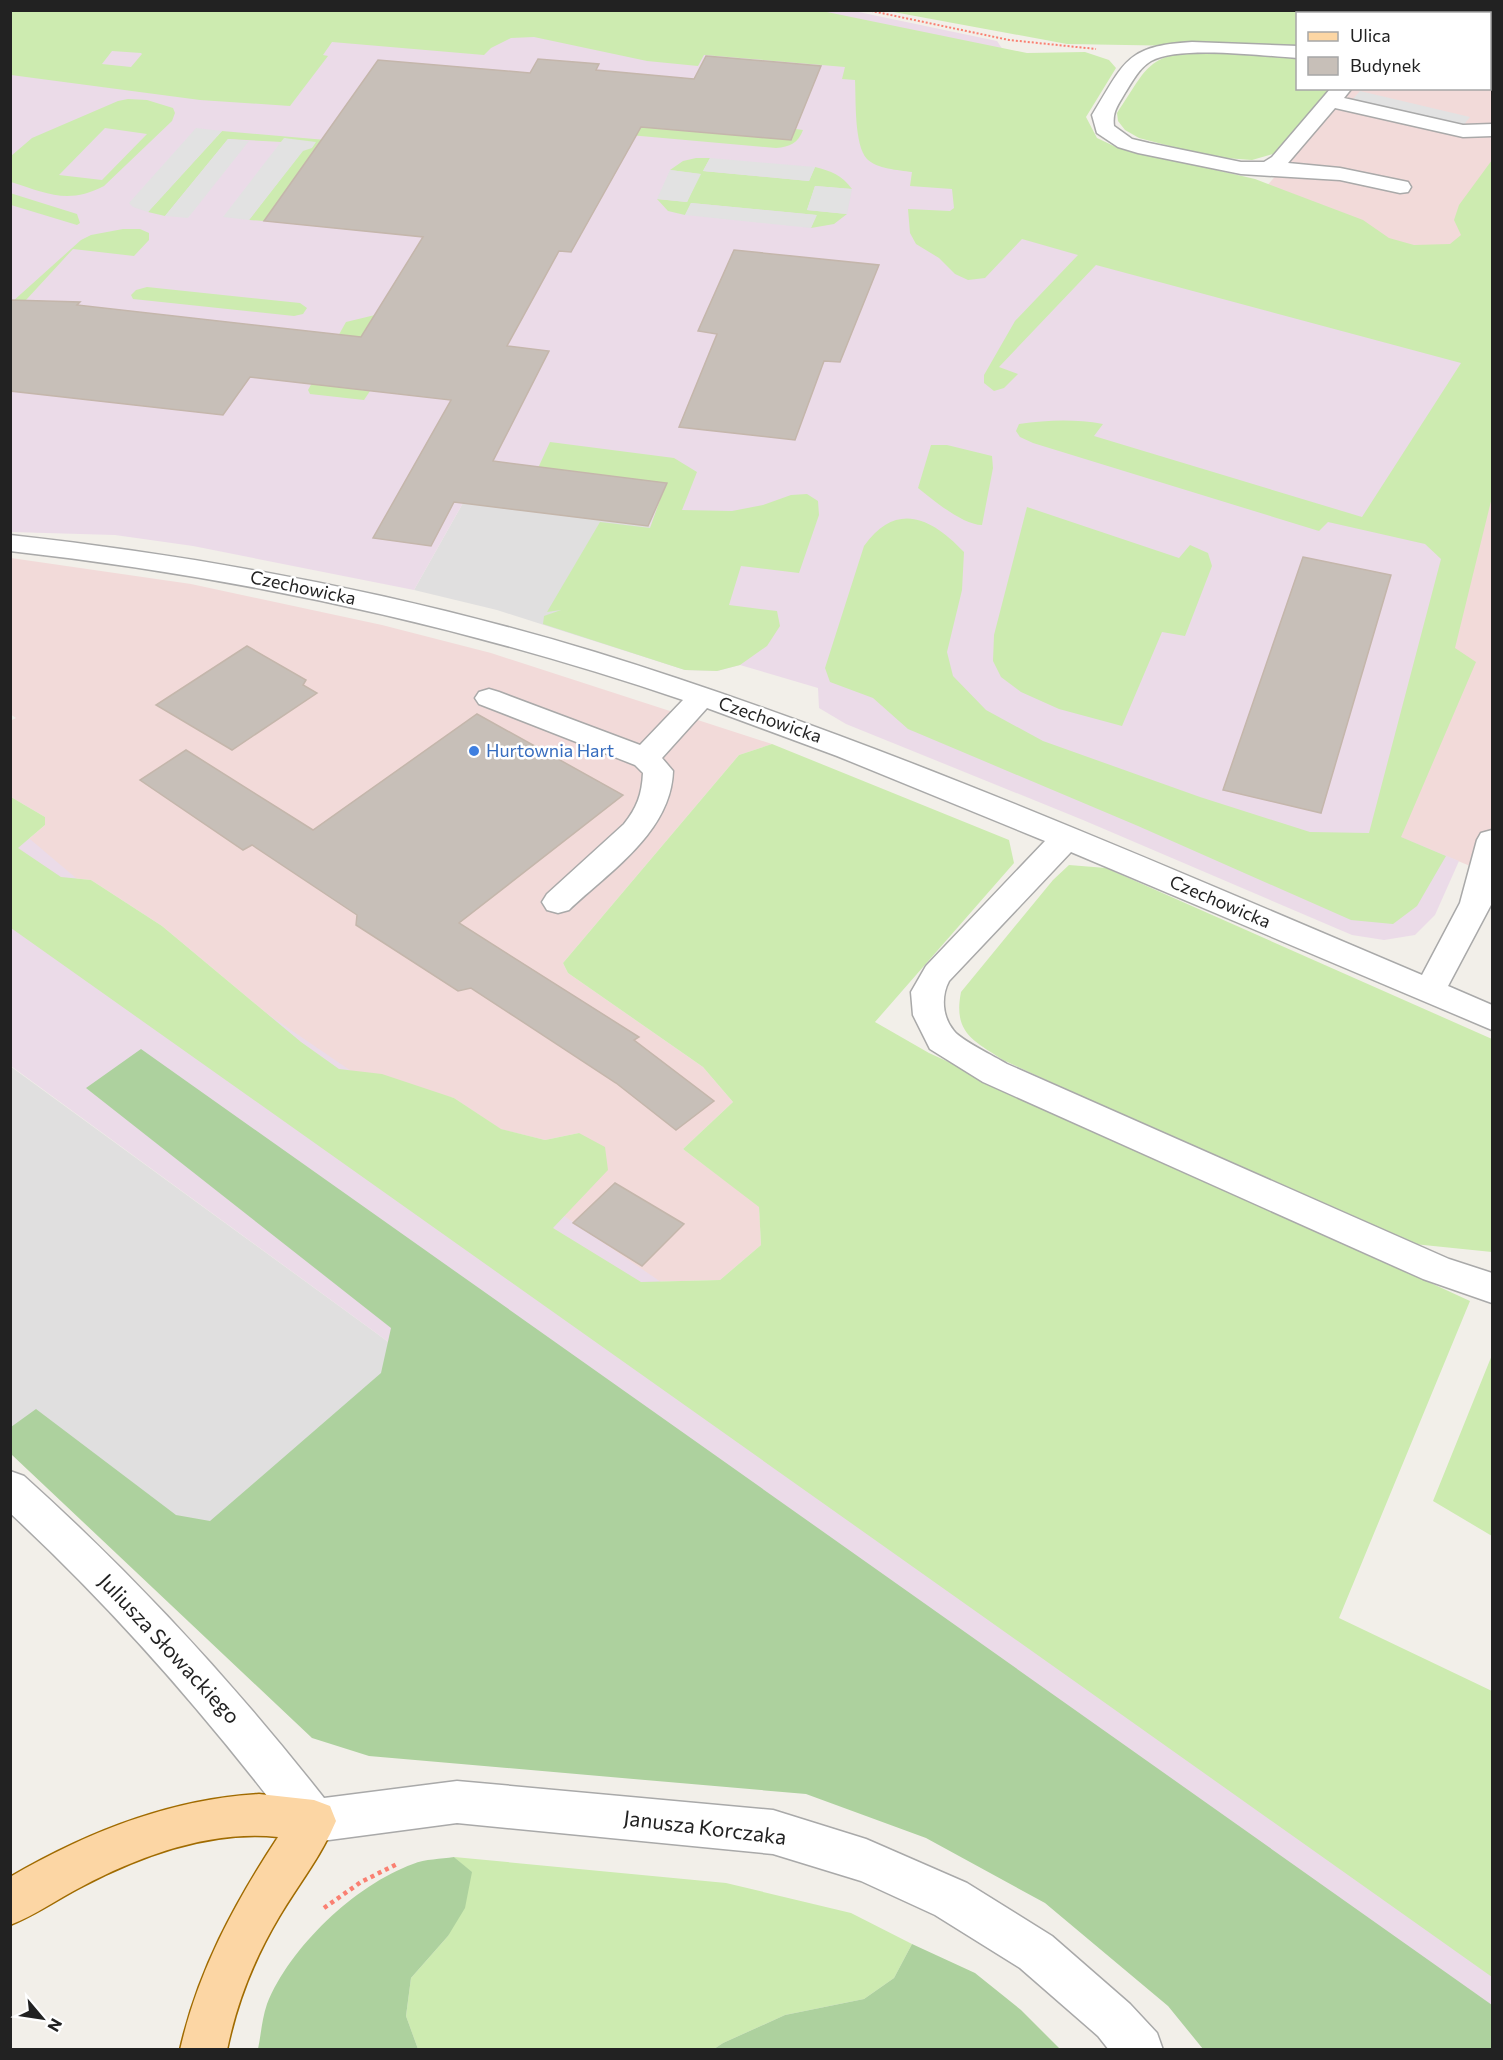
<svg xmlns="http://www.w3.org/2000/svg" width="1503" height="2060" font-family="Commissioner,sans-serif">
<rect width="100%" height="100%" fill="#f2efe9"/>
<path fill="#e0dfdf" d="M 564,470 L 667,483 L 746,540 L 685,670 L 497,610 L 414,590 L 468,494 Z
M 10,1066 L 409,1357 L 177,1565 L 11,1431 Z"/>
<path fill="#f2dad9" d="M 1490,65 L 1492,65 L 1492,220 L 1458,261 L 1380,246 L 1265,188 L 1352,89 L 1490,88 Z
M 1492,447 L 1492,875 L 1390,833 Z
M 11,558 L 191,584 L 382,625 L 491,653 L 772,744 L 739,755 L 563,963 L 568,973 L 703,1067 L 733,1102 L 683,1149 L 759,1206 L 761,1245 L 720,1280 L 641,1282 L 552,1228 L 579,1133 L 545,1140 L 500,1129 L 454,1098 L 339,1069 L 301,1042 L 162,926 L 91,880 L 61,877 L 18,848 L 45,825 L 45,817 L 11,797 L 10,721 L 16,718 L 10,714 Z"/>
<path fill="#ebdbe8" d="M 849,10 L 997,41 L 1103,197 L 1492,321 L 1391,833 L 1459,861 L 1435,915 L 1415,935 L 1384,940 L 1352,935 L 1083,820 L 846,724 L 819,708 L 818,688 L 740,665 L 717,671 L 685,670 L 746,540 L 648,526 L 666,483 L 565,470 L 468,494 L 414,590 L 193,546 L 115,535 L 11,532 L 10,11 Z
M 11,823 L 109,906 L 818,1389 L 1492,1819 L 1492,2049 L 409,1357 L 11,1066 Z"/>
<path fill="#cdebb0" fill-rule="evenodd" d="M 11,11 L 822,11 L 1027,53 L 1085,52 L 1109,60 L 1116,68 L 1086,117 L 1097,138 L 1116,147 L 1255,179 L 1363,220 L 1389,238 L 1414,245 L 1450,244 L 1461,235 L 1454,220 L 1459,205 L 1492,160 L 1492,497 L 1455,648 L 1476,662 L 1401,837 L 1446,856 L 1417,906 L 1393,924 L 1351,920 L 1138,826 L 908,729 L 873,698 L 830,682 L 825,668 L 864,546 C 896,501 931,517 964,552 L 962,590 L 947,652 L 953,676 L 986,710 L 1043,741 L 1200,797 L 1310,832 L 1369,833 L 1441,559 L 1425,544 L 1328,522 L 1319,531 L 1033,443 L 1020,437 L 1016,431 L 1019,424 C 1048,420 1074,419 1103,424 L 1094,436 L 1362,517 L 1461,363 L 1096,265 L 999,367 L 1018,374 L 1004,388 L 994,391 L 984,383 L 984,375 L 1015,321 L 1078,255 L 1022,239 L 985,278 L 968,280 L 955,274 L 939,258 L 916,244 L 910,233 L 908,209 L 950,211 L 954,208 L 952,189 L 910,186 L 912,172 C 898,170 877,169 867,159 C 854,145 856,99 855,80 L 842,79 L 845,67 L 704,55 L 698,66 L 647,61 L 534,37 L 511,38 L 491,48 L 484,55 L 332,42 L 323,55 L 328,56 L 290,106 L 200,100 L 11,75 ZM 112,51 L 141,53 L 142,54 L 131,67 L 102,64 Z
M 888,11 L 1492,11 L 1492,56 L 1490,56 L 1490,14 L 1298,14 L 1297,48 L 1067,44 Z
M 1202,52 L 1297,56 L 1298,88 L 1333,89 L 1273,154 L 1252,160 L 1212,157 L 1139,138 L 1125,130 L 1118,121 L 1117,113 C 1147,70 1145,54 1202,52 Z
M 128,99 L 147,100 L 173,108 L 175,113 L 172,121 L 104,186 C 68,205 46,193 11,182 L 11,156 L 32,138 L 118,101 ZM 105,128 L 147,134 L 102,180 L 59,175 Z
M 615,119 L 662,129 L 791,140 L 796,129 L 803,130 C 798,143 790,147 776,148 L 607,133 Z
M 222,131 L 326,140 L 314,151 L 264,221 L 249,220 L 303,150 L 285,138 L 282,142 L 228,139 L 165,216 L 148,212 Z
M 696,158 L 710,158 L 703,171 L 809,181 L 815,167 C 831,171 842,175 852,189 L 815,186 L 807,210 L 847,214 L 834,224 L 811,228 L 816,215 L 691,203 L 685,215 L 668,211 L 657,199 L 687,202 L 700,174 L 670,170 L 683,161 Z
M 10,193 L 77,214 L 80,223 L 77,225 L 11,205 Z
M 123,229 L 140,229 L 149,233 L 149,240 L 134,256 L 73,249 L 26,300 L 20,300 L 14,306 L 12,302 L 81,240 L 91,235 Z
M 147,287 L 300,303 L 307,308 L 303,314 L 294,316 L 133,299 L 131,295 L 136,290 Z
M 375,315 L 331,386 L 370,391 L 364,400 L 310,394 L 308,390 L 346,322 Z
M 550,442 L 674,458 L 697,472 L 682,510 L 732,511 L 763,505 L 791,495 L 807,494 L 818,501 L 819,515 L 799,573 L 741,566 L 729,605 L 777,611 L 780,626 L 767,646 L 740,665 L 717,671 L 685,670 L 543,624 L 544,616 L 561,610 L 547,612 L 600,522 L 650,528 L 666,483 L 565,470 L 533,479 Z
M 931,445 L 947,445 L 992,456 L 993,468 L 982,525 C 963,525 933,500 918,488 Z
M 1027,507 L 1179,558 L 1190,545 L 1208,553 L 1212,566 L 1185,636 L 1162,632 L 1122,726 L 1059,709 L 1021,692 L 1001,677 L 993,661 L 994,635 Z
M 772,744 L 1009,840 L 1014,863 L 875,1022 L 929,1053 L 1470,1301 L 1339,1618 L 1492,1691 L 1492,1977 L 11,928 L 11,797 L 45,817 L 45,825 L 18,848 L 61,877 L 91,880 L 162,926 L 301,1042 L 339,1069 L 382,1074 L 454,1098 L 501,1129 L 545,1140 L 579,1133 L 605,1147 L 608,1170 L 553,1228 L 641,1282 L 720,1280 L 761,1245 L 759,1207 L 683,1149 L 733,1102 L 703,1067 L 568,973 L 563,963 L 739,755 Z
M 1069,865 L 1106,868 L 1492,1039 L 1492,1252 L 1404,1243 L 1336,1214 L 1003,1060 C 973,1040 953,1033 961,992 L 1053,880 Z
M 1492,1355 L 1492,1536 L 1433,1501 Z
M 454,1857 L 726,1883 L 851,1913 L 912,1944 L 894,1978 L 864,1999 L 785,2015 L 723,2043 L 714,2049 L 418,2049 L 406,2016 L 411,1978 L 448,1936 L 471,1872 Z"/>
<path fill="#add19e" d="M 141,1049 L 1492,2005 L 1492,2049 L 1203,2049 L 1168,2006 L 1045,1903 L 926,1838 L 806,1794 L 369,1756 L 312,1738 L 11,1454 L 11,1427 L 36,1409 L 176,1515 L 210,1521 L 381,1373 L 391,1328 L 86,1088 Z
M 454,1857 L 472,1872 L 465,1908 L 448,1936 L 411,1978 L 406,2016 L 418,2049 L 258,2049 C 261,2035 262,2018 267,2004 C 290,1947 355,1885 413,1864 C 425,1859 441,1859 454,1857 Z
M 912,1944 L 975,1973 L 1021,2010 L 1060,2049 L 714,2049 L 723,2043 L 785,2015 L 864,1999 L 894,1978 Z"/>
<path fill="#e2e2e2" d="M 1360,91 L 1470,117 L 1462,127 L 1351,101 Z
M 196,128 L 222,131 L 148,212 L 133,207 L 129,203 Z
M 284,138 L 316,142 L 312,148 L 303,151 L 249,220 L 223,217 Z
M 228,139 L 249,141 L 188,218 L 165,216 Z
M 710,158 L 815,167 L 809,181 L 703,171 Z
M 670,170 L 701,174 L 687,202 L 657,199 Z
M 815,186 L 852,189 L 847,214 L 807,210 Z
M 691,203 L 817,215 L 811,228 L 685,215 Z"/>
<path fill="#c7bfb8" stroke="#c4b6ab" stroke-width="1.5" d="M 706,56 L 821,66 L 791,140 L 641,127 L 571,252 L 559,251 L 507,346 L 549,351 L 493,461 L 667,483 L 648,526 L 454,502 L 431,546 L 373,538 L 451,400 L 250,377 L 223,415 L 10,391 L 10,300 L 80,302 L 77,305 L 361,337 L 423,237 L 264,221 L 378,60 L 530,73 L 538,59 L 599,64 L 596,70 L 694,79 Z
M 734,250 L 879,265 L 840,362 L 824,361 L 795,440 L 679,427 L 717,334 L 698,331 Z
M 1303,557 L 1391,575 L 1321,813 L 1223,790 Z
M 247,646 L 306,680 L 303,685 L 317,693 L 232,750 L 156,705 Z
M 477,714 L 623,795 L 459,923 L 639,1037 L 634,1040 L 714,1101 L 676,1130 L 616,1083 L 471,988 L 458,991 L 356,925 L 357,915 L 252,845 L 243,850 L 140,780 L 186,750 L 313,830 Z
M 615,1183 L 684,1224 L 642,1266 L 573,1223 Z"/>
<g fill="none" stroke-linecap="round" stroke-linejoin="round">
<defs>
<path id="minor" d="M 1192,42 L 1298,46 L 1298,58 C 1264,56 1179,45 1151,61 C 1139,68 1132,82 1125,93 C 1118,105 1112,112 1114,126 L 1132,139 L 1149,143 L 1241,162 L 1264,162 L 1272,157 L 1331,88 L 1352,88 L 1344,98 L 1463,125 L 1492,124 L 1492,136 L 1463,137 L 1335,108 L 1288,163 L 1340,168 L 1408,182 L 1411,187 L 1408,192 L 1400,193 L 1340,180 L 1241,174 L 1138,153 L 1118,147 L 1097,133 L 1092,115 C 1125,62 1125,46 1192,42 Z
M 1490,55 L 1492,55 L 1492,67 L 1490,67 Z
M 10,535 C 209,557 404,594 595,652 C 877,739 1150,860 1422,975 L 1460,903 L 1477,840 L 1481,833 L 1492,830 L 1492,903 L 1448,986 L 1492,1005 L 1492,1030 L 1071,852 L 949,981 C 941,996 942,1017 954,1031 C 962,1041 994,1056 1007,1064 L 1449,1259 L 1492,1273 L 1492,1303 L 1423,1279 L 983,1082 L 930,1049 L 913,1015 L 911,992 L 926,966 L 1045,841 L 837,756 L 707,708 L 662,758 L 673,771 C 671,832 610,871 569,910 L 558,913 L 547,910 L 542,902 L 547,894 L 624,824 C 637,808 642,794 643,773 L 635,765 L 479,704 L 475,698 L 479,692 L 489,689 L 499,692 L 640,745 L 683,700 C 462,625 242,577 10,551 Z
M 10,1471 L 24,1476 C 134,1575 233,1682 324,1798 L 457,1781 L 773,1810 L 866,1839 L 967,1883 L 1052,1936 L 1130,2004 L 1157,2033 L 1163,2050 L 1109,2050 L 1098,2036 L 1020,1968 L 935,1915 L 861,1881 L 773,1854 L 457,1823 L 314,1842 L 298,1836 C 211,1721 117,1612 10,1513 Z"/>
<path id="major" d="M 259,1794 L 314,1800 L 330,1806 L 336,1821 C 322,1855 298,1885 279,1917 C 254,1959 237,2001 227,2050 L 180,2050 C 198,1971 234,1904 278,1837 C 211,1830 142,1855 83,1886 C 59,1898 36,1915 10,1925 L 10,1877 C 87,1832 170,1799 259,1794 Z"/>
</defs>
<use href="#minor" stroke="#a9a9a9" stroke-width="3"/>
<use href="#major" stroke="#a06b00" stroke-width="3"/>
<path stroke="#fa8072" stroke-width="2" stroke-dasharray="2 2" stroke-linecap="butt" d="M 867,10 L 1009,40 L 1096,49"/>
<path stroke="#fa8072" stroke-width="4.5" stroke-dasharray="4 4" stroke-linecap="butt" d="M 324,1908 L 361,1882 L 397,1864"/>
<use href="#minor" fill="#fff" fill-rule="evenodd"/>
<use href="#major" fill="#fcd6a4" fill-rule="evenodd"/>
</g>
<circle fill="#3f7fe0" stroke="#fff" stroke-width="2" cx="474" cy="751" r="6"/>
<g text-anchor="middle" stroke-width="5" stroke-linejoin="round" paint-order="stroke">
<g font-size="18" fill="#222" stroke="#fff">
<text transform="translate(303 588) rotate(12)" y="6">Czechowicka</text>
<text transform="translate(770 720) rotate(19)" y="6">Czechowicka</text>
<text transform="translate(1220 902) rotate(23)" y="6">Czechowicka</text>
</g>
<g font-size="18" fill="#366cbe" stroke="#fff" text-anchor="start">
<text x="486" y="757">Hurtownia Hart</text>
</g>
<g font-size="21" fill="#222" stroke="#fff">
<text transform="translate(169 1649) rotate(47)" y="7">Juliusza Słowackiego</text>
<text transform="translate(705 1828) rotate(7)" y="7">Janusza Korczaka</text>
</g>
</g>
<rect width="1503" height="2060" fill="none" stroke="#222222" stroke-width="24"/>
<rect x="1296" y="12" width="195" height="78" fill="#ffffff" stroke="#a7a7a7" stroke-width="1.5"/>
<rect x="1308" y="32" width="30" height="9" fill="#fcd6a4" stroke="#a7a7a7" stroke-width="1.5"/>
<text x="1350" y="42" font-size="18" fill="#222222">Ulica</text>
<rect x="1308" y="57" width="30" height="18" fill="#c7bfb8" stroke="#a7a7a7" stroke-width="1.5"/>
<text x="1350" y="72" font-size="18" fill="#222222">Budynek</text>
<g transform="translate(42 2018) rotate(119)" stroke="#ffffff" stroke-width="4.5" paint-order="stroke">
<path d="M0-4.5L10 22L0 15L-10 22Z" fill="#222222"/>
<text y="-9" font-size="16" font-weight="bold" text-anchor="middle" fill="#222222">N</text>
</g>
</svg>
